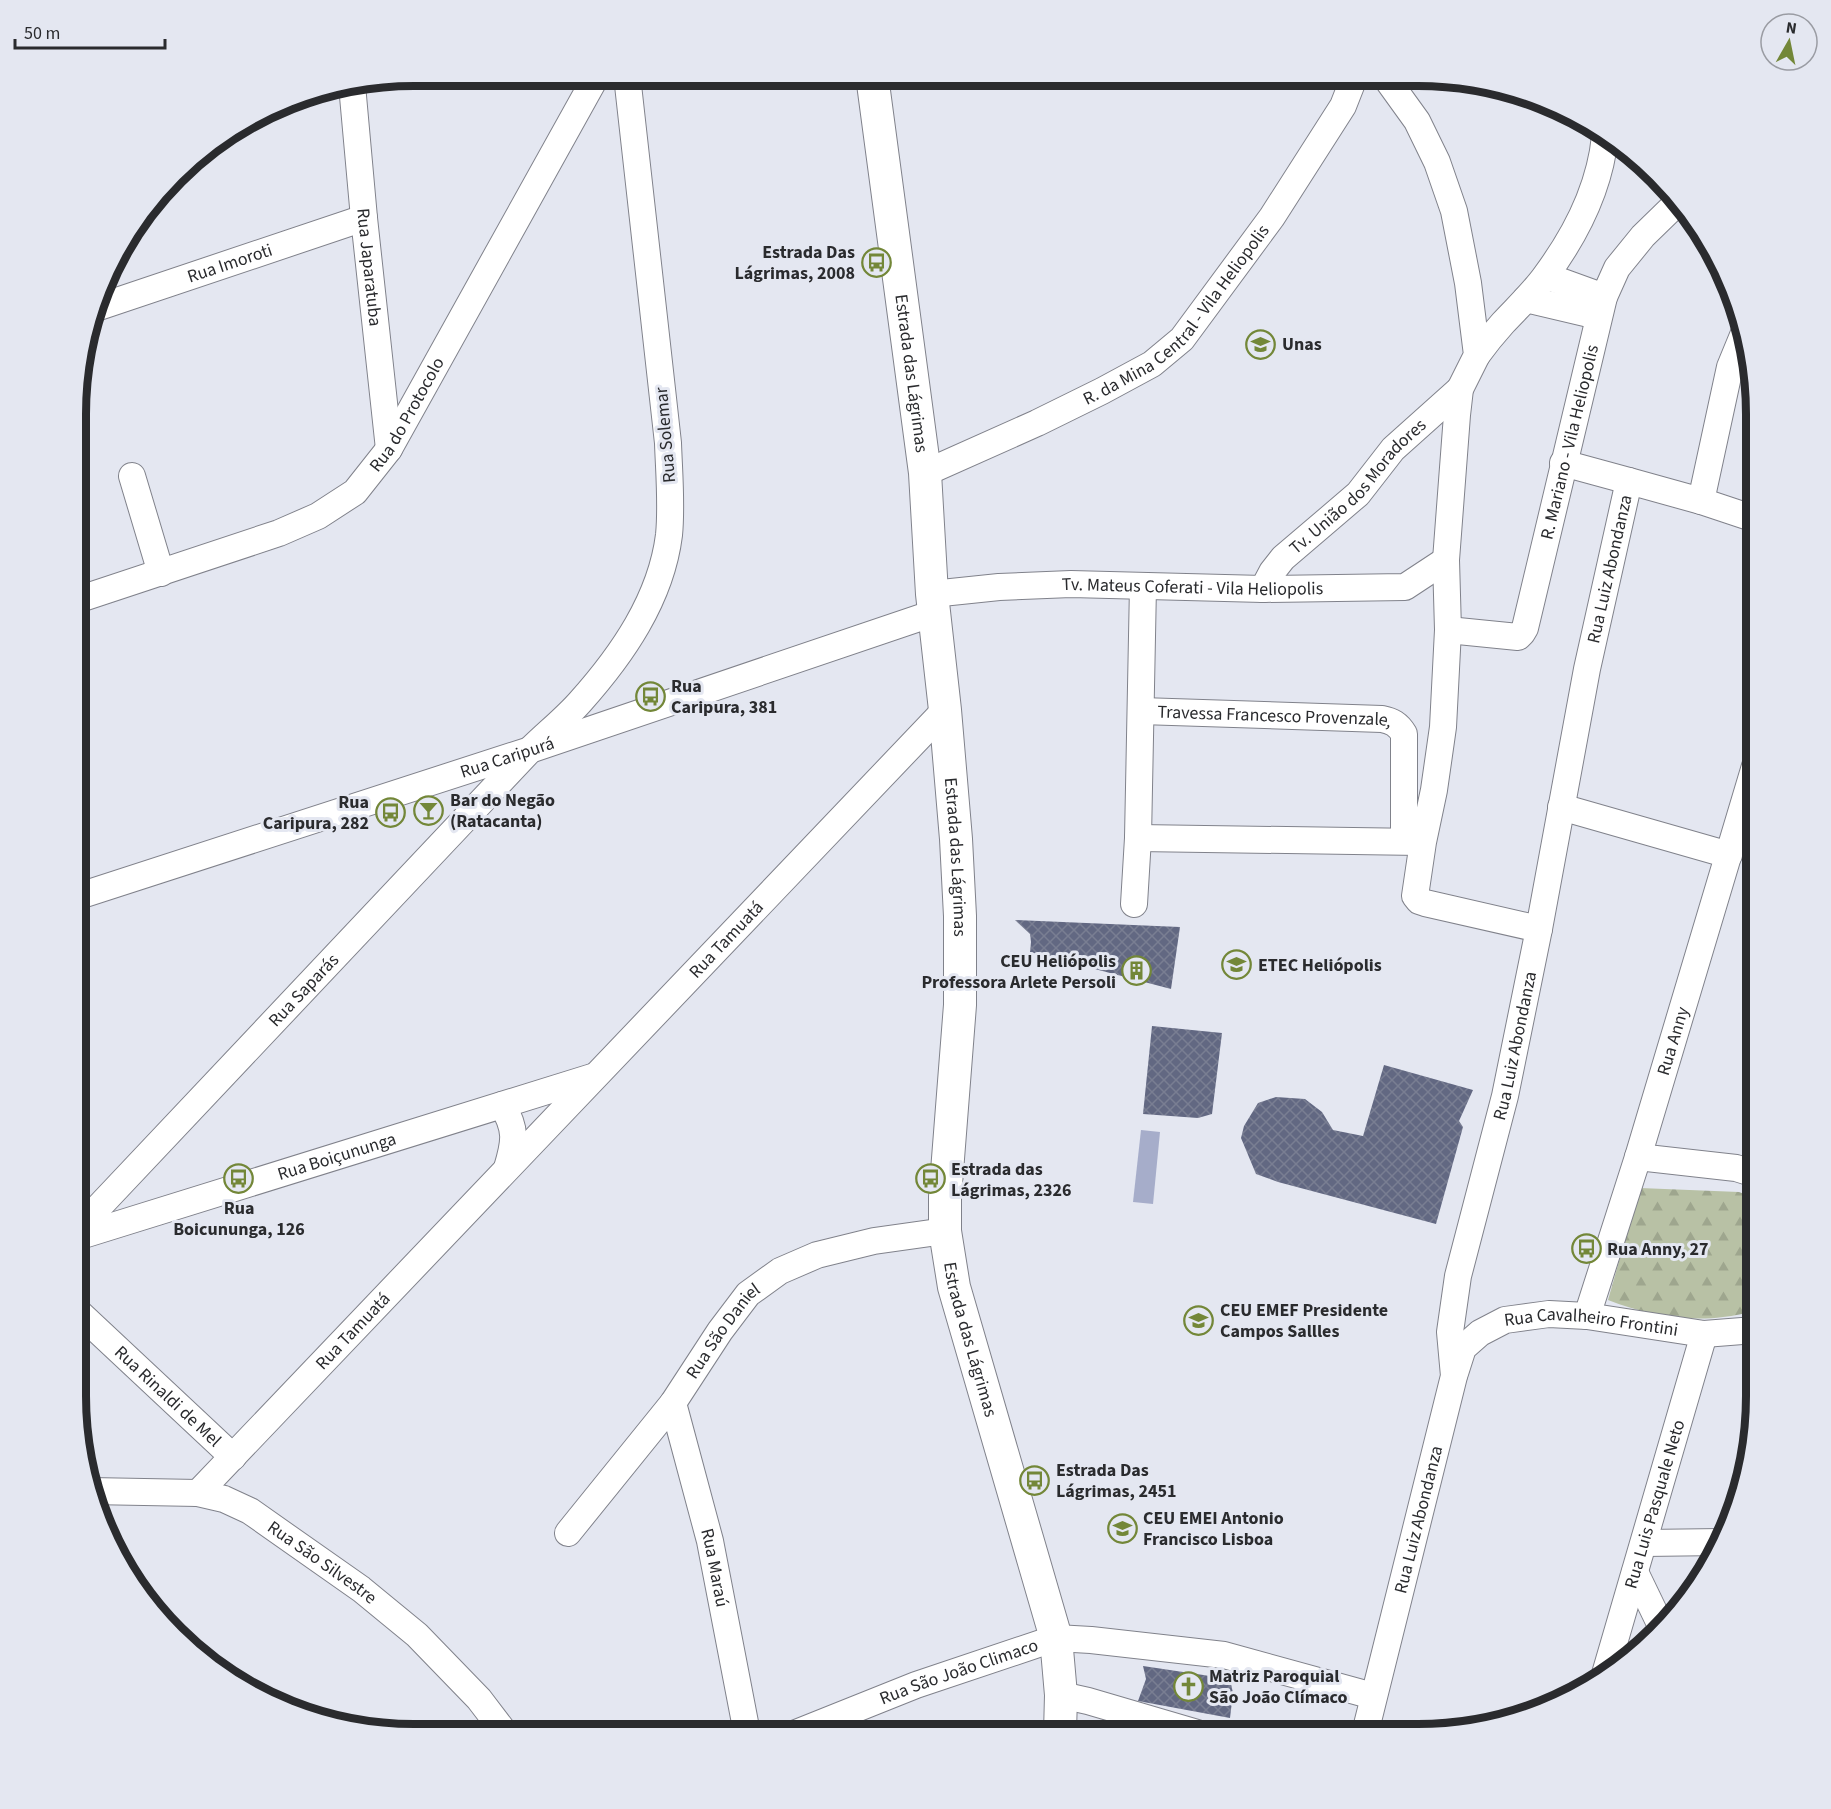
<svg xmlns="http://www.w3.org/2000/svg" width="1831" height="1809" font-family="'Source Sans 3',sans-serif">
<defs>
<pattern id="forest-firs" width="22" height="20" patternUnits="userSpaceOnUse" patternTransform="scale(1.5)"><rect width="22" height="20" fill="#b8c1a5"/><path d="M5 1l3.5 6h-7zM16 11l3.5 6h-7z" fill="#9ea68e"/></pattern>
<pattern id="building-cross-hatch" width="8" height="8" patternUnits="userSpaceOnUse" patternTransform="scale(1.5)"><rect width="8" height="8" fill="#626882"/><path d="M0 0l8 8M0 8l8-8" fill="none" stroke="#797e92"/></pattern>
</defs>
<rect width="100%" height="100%" fill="#e4e7f1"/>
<path fill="url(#forest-firs)" d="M 1640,1188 L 1739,1192 L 1755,1198 L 1755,1311 C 1745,1313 1734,1316 1723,1317 C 1685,1322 1643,1314 1608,1300 Z"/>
<path fill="#a6adca" d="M 1141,1130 L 1160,1132 L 1153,1204 L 1133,1202 Z"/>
<path fill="url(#building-cross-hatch)" d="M 1015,920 L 1180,927 L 1171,989 L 1030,952 L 1031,942 L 1030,934 Z
M 1152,1026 L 1222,1033 L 1212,1114 L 1198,1118 L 1143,1114 Z
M 1384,1065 L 1473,1090 L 1459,1121 L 1463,1127 L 1436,1224 L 1278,1182 L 1256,1174 L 1241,1138 L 1244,1126 L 1258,1103 L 1276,1097 L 1305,1099 L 1322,1112 L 1333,1130 L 1363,1136 Z
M 1143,1666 L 1230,1679 L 1233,1693 L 1230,1718 L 1138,1701 L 1146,1679 Z"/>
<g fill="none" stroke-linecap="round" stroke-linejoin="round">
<defs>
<g id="minor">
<path d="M 1386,78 L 1417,121 L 1437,162 L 1454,211 L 1468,283 L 1477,355 L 1460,389 L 1457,415 L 1446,560 L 1448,630 L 1443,727 L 1434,790 L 1423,842 L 1415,896 L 1419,901 L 1425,903 L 1539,929"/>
<path id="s1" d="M 352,85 L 364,218 L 389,449"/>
<path d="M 1546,276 L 1604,297"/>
<path d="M 1526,299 L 1598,316"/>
<path id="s2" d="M 96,308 L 364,218"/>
<path d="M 1477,355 C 1485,344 1494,333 1503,323 C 1518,307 1534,292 1546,275 C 1577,233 1600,188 1605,136"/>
<path d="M 1563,463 L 1629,481"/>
<path id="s3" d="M 925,473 L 1037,423 L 1102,391 L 1152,364 L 1182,339 L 1272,217 L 1343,106 L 1354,78"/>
<path d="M 132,476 L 161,573"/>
<path d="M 1701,501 L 1730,367 L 1744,333"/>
<path id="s4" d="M 1263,589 L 1272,572 L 1283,558 L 1358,494 L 1393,449 L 1460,389"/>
<path id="s5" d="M 932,594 L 999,587 L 1071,584 L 1263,589 L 1405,587 L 1446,560"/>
<path id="s6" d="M 80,599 L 279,533 L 318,516 L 355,492 L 389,449 L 597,75"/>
<path id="s7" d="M 1448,630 L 1518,637 L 1522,633 L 1525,628 L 1604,297 L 1617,268 L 1643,236 L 1679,201"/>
<path id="s8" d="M 1141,711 L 1382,719 C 1392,721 1398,724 1404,734 L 1404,841"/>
<path d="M 1561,807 L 1729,855"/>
<path d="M 1138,838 L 1420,842"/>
<path id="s9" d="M 79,896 L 530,750 L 934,613"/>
<path d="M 1134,904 L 1138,838 L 1143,586"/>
<path d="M 502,1105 C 517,1129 515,1142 507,1168"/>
<path d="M 1638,1157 L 1736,1168 L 1755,1174"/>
<path id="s10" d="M 77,1230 L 530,750 C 546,734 565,719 580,702 C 622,655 661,599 669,535 C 672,505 669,473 668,443 L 627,76"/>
<path id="s11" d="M 77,1237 L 592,1077"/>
<path id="s12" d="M 76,1310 L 233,1457"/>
<path id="s13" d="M 1587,1316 L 1638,1157 L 1755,766"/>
<path id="s14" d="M 1455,1373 L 1463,1348 L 1480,1333 L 1505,1320 L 1549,1314 L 1587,1316 L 1704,1334 L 1755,1330"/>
<path id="s15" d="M 673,1403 L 710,1541 L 747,1733"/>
<path id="s16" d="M 90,1491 L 198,1493 L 224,1499 L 250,1511 L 361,1589 L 417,1635 L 479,1699 L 505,1733"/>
<path id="s17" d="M 198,1493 L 945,710"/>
<path id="s18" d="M 568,1533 L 673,1403 L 720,1331 L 748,1294 L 780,1271 L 817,1255 L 874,1241 L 945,1231"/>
<path d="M 1644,1543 L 1722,1542"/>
<path d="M 1635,1572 L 1662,1628"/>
<path id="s19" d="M 1605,1674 L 1704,1334"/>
<path d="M 1061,1695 L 1088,1701 L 1197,1733"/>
<path id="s20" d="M 796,1733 L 916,1685 L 1056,1638 L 1091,1640 L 1224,1655 L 1373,1696"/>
<path id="s21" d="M 1365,1733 L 1454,1376 L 1450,1332 L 1458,1276 L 1505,1096 L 1539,929 L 1587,669 L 1629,481 L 1701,501 L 1755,519"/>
</g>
<g id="major">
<path id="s22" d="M 872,76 L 925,473 L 932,594 L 945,710 L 956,839 L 960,916 L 960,1005 L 945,1197 L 945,1231 L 954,1287 L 1056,1638 L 1061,1695 L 1060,1733"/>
</g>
</defs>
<use href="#minor" stroke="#80828b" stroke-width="28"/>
<use href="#major" stroke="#80828b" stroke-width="34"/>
<use href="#minor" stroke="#fff" stroke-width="26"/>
<use href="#major" stroke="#fff" stroke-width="32"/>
</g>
<defs>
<symbol id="bus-ring" viewBox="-11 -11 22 22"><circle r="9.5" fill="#e4e7f1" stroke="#738738" stroke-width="1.5"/><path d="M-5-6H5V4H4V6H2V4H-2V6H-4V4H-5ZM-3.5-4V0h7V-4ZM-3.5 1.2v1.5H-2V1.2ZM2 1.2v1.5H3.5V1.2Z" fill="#738738"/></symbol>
<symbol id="school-ring" viewBox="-11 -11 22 22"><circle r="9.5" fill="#e4e7f1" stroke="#738738" stroke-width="1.5"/><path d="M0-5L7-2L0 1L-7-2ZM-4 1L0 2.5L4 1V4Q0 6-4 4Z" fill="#738738"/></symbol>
<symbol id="bar-ring" viewBox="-11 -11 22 22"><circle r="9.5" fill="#e4e7f1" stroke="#738738" stroke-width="1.5"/><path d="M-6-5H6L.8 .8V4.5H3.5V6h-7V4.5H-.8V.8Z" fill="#738738"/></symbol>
<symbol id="university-ring" viewBox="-11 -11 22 22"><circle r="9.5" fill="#e4e7f1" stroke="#738738" stroke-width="1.5"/><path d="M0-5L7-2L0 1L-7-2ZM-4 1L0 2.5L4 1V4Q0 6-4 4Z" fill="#738738"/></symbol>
<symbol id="building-ring" viewBox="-11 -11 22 22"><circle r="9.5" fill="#e4e7f1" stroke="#738738" stroke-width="1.5"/><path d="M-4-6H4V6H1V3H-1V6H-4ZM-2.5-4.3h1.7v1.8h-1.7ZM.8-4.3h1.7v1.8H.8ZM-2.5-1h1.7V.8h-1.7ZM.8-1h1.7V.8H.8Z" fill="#738738"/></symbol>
<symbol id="church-ring" viewBox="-11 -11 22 22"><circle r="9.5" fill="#e4e7f1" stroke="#738738" stroke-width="1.5"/><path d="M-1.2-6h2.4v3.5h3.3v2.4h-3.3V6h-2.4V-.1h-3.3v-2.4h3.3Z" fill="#738738"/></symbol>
</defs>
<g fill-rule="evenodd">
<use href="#bus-ring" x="860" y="246" width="33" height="33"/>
<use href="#school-ring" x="1244" y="328" width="33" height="33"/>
<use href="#bus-ring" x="634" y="680" width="33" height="33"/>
<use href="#bar-ring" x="412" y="794" width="33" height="33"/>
<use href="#bus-ring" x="374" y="796" width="33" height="33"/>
<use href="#university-ring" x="1220" y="948" width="33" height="33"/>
<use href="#building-ring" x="1120" y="954" width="33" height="33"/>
<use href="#bus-ring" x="222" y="1162" width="33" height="33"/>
<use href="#bus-ring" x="914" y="1162" width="33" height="33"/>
<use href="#bus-ring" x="1570" y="1232" width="33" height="33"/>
<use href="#school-ring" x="1182" y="1304" width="33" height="33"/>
<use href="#bus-ring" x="1018" y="1464" width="33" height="33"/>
<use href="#school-ring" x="1106" y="1512" width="33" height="33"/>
<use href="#church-ring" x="1172" y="1670" width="33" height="33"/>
</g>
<g text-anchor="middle" stroke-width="6" stroke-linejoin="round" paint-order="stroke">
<g font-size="18" font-weight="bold" fill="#2a2b2e" stroke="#e4e7f1" text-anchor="start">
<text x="855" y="258" text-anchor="end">Estrada Das<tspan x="855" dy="21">Lágrimas, 2008</tspan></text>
<text x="1282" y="350">Unas</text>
<text x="671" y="692">Rua<tspan x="671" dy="21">Caripura, 381</tspan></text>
<text x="450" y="806">Bar do Negão<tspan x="450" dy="21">(Ratacanta)</tspan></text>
<text x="369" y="808" text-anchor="end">Rua<tspan x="369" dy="21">Caripura, 282</tspan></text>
<text x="1116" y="967" text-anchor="end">CEU Heliópolis<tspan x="1116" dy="21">Professora Arlete Persoli</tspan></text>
<text x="1258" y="971">ETEC Heliópolis</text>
<text x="951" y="1175">Estrada das<tspan x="951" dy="21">Lágrimas, 2326</tspan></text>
<text x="239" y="1214" text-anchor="middle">Rua<tspan x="239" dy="21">Boicununga, 126</tspan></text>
<text x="1607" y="1255">Rua Anny, 27</text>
<text x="1220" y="1316">CEU EMEF Presidente<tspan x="1220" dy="21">Campos Sallles</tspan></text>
<text x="1056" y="1476">Estrada Das<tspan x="1056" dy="21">Lágrimas, 2451</tspan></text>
<text x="1143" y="1524">CEU EMEI Antonio<tspan x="1143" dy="21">Francisco Lisboa</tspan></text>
<text x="1209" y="1682">Matriz Paroquial<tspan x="1209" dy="21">São João Clímaco</tspan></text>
</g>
<g font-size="18" fill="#2a2b2e" stroke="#e4e7f1">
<text dy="6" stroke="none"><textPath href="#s2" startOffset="141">Rua Imoroti</textPath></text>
<text dy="6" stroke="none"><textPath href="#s1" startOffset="183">Rua Japaratuba</textPath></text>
<text dy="6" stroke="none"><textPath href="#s3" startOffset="303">R. da Mina Central - Vila Heliopolis</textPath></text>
<text dy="6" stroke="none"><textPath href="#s22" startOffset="300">Estrada das Lágrimas</textPath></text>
<text dy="6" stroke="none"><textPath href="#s6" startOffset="390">Rua do Protocolo</textPath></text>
<text transform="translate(665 435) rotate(-95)" y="6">Rua Solemar</text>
<text dy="6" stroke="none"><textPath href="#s7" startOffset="273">R. Mariano - Vila Heliopolis</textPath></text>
<text dy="6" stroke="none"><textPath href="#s4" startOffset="141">Tv. União dos Moradores</textPath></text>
<text dy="6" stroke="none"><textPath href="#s21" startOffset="1192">Rua Luiz Abondanza</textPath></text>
<text dy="6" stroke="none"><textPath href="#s5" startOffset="261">Tv. Mateus Coferati - Vila Heliopolis</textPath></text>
<text dy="6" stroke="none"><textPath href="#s8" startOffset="134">Travessa Francesco Provenzale,</textPath></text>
<text dy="6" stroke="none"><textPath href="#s9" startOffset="450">Rua Caripurá</textPath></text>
<text dy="6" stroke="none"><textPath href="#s22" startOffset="786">Estrada das Lágrimas</textPath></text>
<text dy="6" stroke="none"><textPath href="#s17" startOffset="765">Rua Tamuatá</textPath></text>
<text dy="6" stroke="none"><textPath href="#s10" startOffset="330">Rua Saparás</textPath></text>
<text dy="6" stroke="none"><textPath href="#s13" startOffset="288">Rua Anny</textPath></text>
<text dy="6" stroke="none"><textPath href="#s21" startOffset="706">Rua Luiz Abondanza</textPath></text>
<text dy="6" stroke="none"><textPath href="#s11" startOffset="272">Rua Boiçununga</textPath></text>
<text dy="6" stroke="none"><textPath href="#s14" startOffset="164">Rua Cavalheiro Frontini</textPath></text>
<text dy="6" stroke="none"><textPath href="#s17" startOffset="224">Rua Tamuatá</textPath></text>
<text dy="6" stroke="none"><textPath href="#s18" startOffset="255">Rua São Daniel</textPath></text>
<text dy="6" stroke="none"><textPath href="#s22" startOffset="1272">Estrada das Lágrimas</textPath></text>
<text dy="6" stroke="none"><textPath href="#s12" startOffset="126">Rua Rinaldi de Mel</textPath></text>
<text dy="6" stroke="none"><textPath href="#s19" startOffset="177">Rua Luis Pasquale Neto</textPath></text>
<text dy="6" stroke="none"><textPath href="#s21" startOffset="220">Rua Luiz Abondanza</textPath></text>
<text dy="6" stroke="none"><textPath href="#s16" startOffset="252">Rua São Silvestre</textPath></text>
<text dy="6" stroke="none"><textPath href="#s15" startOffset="170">Rua Maraú</textPath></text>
<text dy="6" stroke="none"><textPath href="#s20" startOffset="174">Rua São João Climaco</textPath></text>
</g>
</g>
<path d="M0 0H1831V1809H0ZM414 86H1418A328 328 0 0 1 1746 414V1396A328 328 0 0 1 1418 1724H414A328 328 0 0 1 86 1396V414A328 328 0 0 1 414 86Z" fill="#e4e7f1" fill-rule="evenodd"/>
<path fill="none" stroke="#2a2b2e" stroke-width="8" d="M414 86H1418A328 328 0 0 1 1746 414V1396A328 328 0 0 1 1418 1724H414A328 328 0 0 1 86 1396V414A328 328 0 0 1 414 86Z"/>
<g transform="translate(1789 42) rotate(9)"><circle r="28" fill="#e4e7f1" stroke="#9a9ca3" stroke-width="1.5"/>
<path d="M0-4.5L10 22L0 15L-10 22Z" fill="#738738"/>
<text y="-9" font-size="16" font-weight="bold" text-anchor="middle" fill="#2a2b2e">N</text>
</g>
<path d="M15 39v9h150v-9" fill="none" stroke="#2a2b2e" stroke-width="3"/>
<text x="24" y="39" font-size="18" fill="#2a2b2e" stroke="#e4e7f1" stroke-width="4.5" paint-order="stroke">50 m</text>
</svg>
